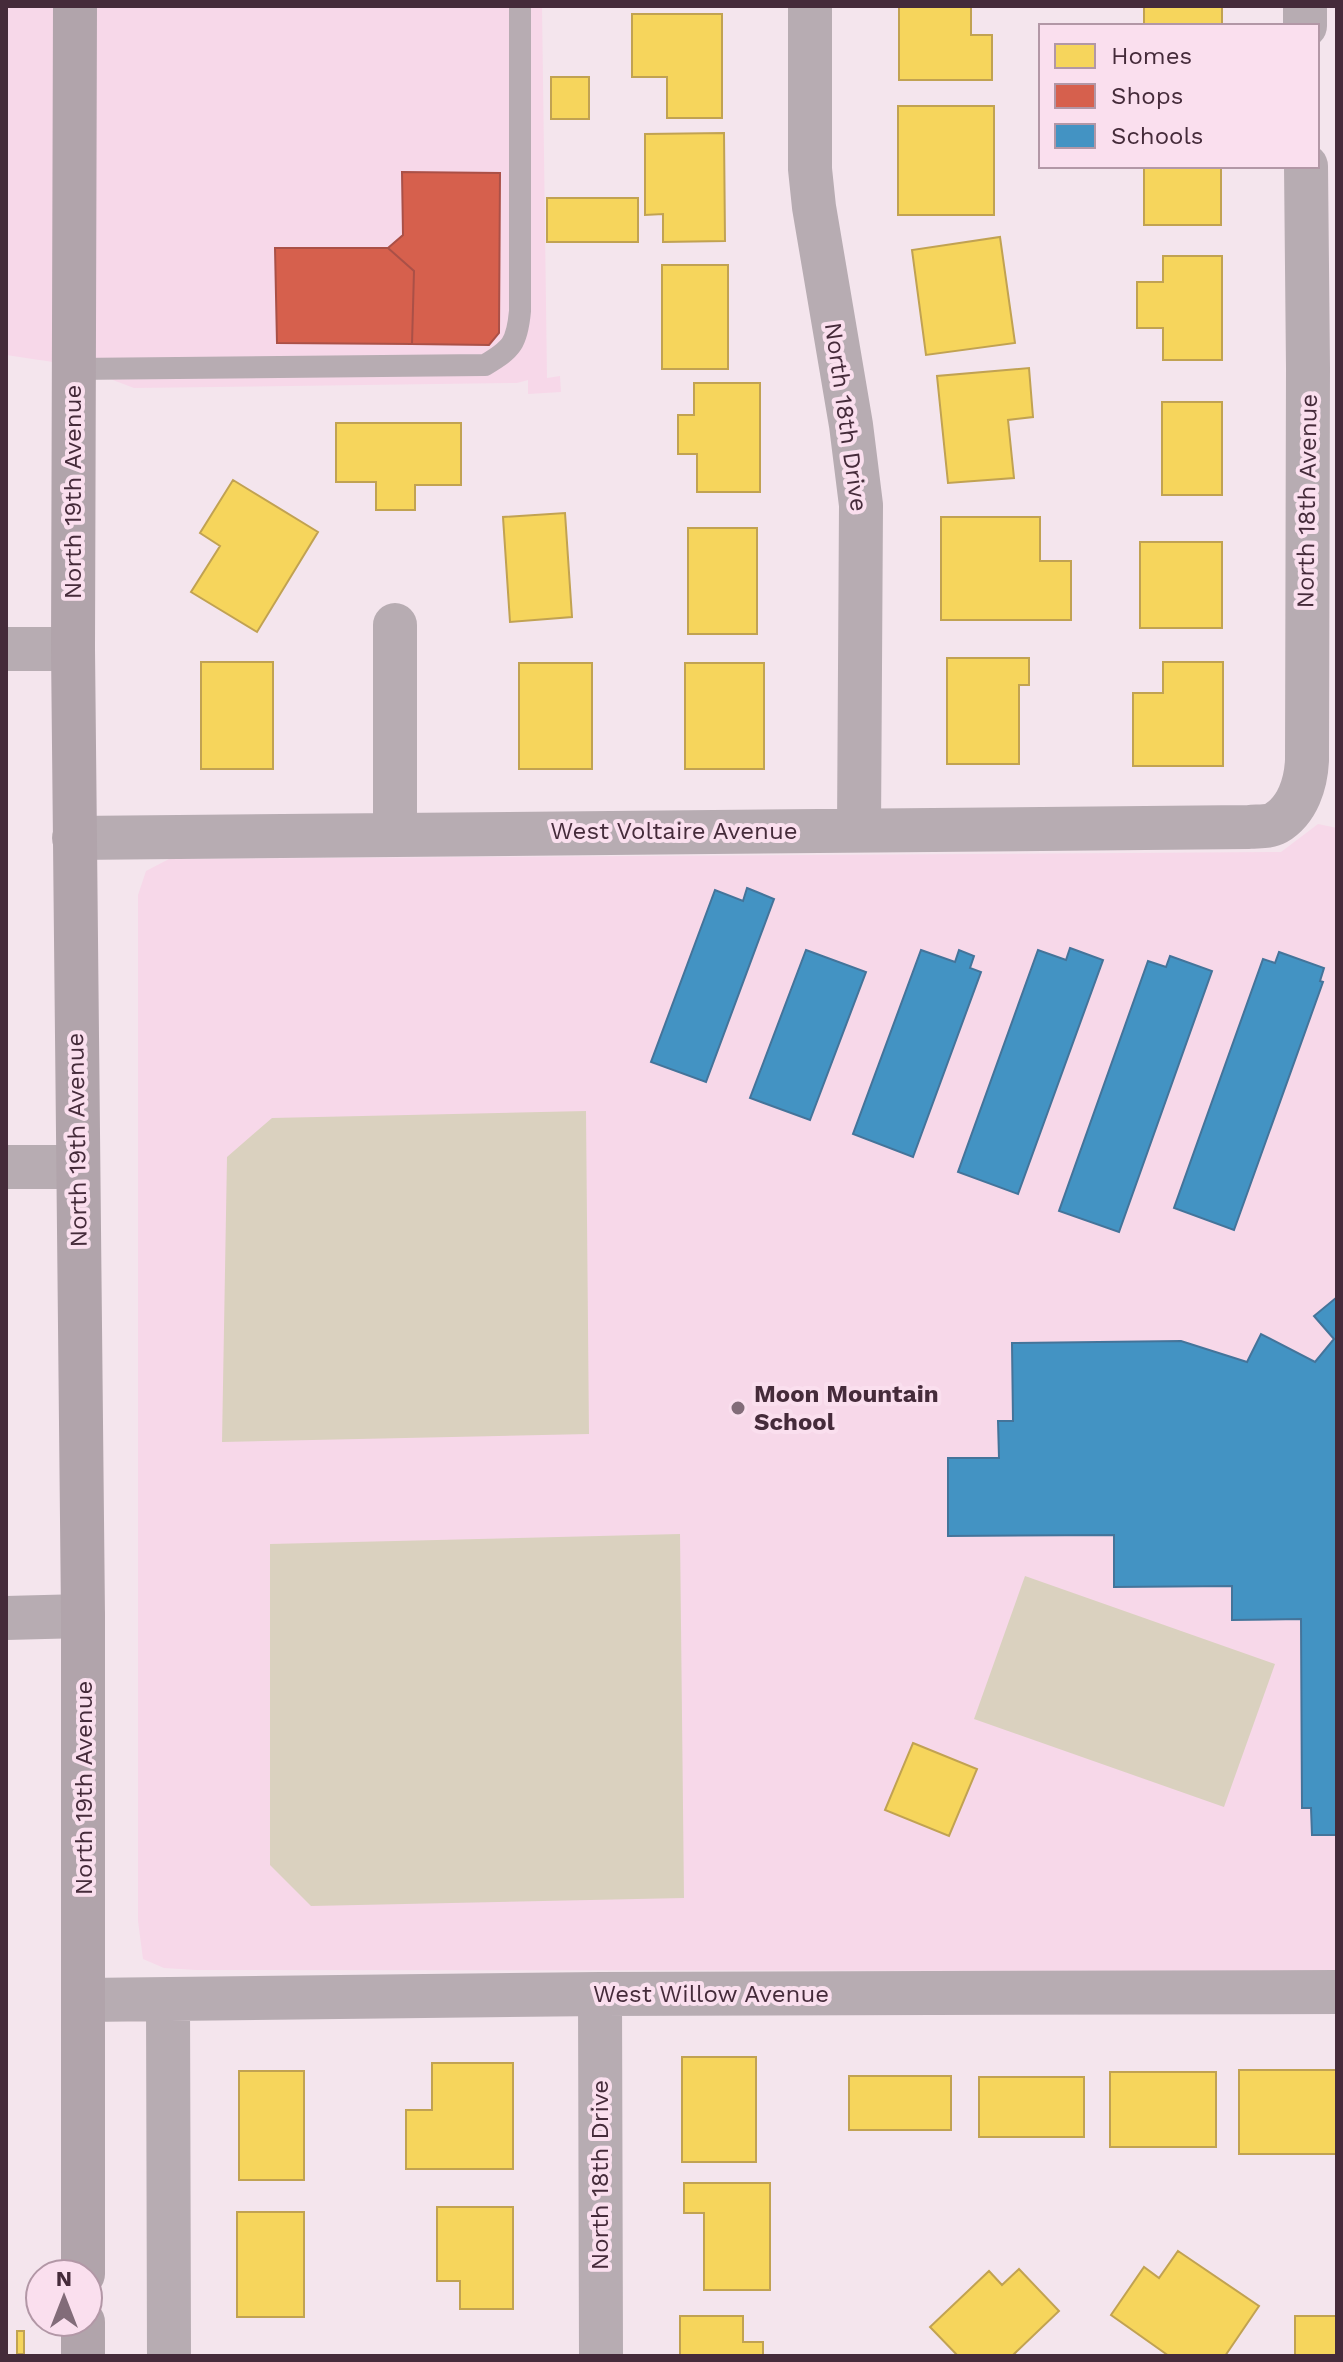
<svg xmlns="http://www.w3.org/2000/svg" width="1343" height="2362" font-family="'Work Sans',sans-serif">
<rect width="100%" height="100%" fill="#f4e5ed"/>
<path fill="#f7d8e9" d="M 6,6 L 542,6 L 547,378 L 560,376 L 561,392 L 528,394 L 528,380 L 517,383 L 134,388 L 73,365 L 6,355 Z
M 1318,824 L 1337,828 L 1337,1971 L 196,1970 L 164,1968 L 143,1959 L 138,1921 L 138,895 L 146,871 L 169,859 L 1281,852 Z"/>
<path fill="#dad1bf" d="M 586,1111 L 589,1434 L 222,1442 L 227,1157 L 272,1118 Z
M 680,1534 L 684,1898 L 311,1906 L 270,1865 L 270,1544 Z
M 1025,1576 L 1275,1664 L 1224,1807 L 974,1719 Z"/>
<path fill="#f6d55c" stroke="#c1a252" stroke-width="2" d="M 899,6 L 971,6 L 971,35 L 992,35 L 992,80 L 899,80 Z
M 1144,6 L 1222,6 L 1222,26 L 1144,26 Z
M 632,14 L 722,14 L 722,118 L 667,118 L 667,77 L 632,77 Z
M 551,77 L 589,77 L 589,119 L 551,119 Z
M 898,106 L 994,106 L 994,215 L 898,215 Z
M 724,133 L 725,241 L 663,242 L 663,214 L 645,215 L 645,134 Z
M 1144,166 L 1221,166 L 1221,225 L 1144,225 Z
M 547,198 L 638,198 L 638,242 L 547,242 Z
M 1000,237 L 1015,343 L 926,355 L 912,250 Z
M 1163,256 L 1222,256 L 1222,360 L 1163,360 L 1163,328 L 1137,328 L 1137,282 L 1163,282 Z
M 662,265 L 728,265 L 728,369 L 662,369 Z
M 1029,368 L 1033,417 L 1008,420 L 1014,478 L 948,483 L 937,376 Z
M 694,383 L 760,383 L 760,492 L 697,492 L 697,454 L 678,454 L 678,415 L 694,415 Z
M 1162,402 L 1222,402 L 1222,495 L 1162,495 Z
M 336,423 L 461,423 L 461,485 L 415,485 L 415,510 L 376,510 L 376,482 L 336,482 Z
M 233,480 L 318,532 L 257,632 L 191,592 L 220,546 L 200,533 Z
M 565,513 L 572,617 L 510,622 L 503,517 Z
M 941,517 L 1040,517 L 1040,561 L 1071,561 L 1071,620 L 941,620 Z
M 688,528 L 757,528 L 757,634 L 688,634 Z
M 1140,542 L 1222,542 L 1222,628 L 1140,628 Z
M 947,658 L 1029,658 L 1029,685 L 1019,685 L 1019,764 L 947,764 Z
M 201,662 L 273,662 L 273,769 L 201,769 Z
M 1163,662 L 1223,662 L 1223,766 L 1133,766 L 1133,693 L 1163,693 Z
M 519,663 L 592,663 L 592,769 L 519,769 Z
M 685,663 L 764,663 L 764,769 L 685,769 Z
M 913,1743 L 977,1769 L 949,1836 L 885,1810 Z
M 682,2057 L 756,2057 L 756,2162 L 682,2162 Z
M 432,2063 L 513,2063 L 513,2169 L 406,2169 L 406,2110 L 432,2110 Z
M 1239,2070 L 1337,2070 L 1337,2154 L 1239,2154 Z
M 239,2071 L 304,2071 L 304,2180 L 239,2180 Z
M 1110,2072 L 1216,2072 L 1216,2147 L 1110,2147 Z
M 849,2076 L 951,2076 L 951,2130 L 849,2130 Z
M 979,2077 L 1084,2077 L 1084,2137 L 979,2137 Z
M 684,2183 L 770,2183 L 770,2290 L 704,2290 L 704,2213 L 684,2213 Z
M 437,2207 L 513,2207 L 513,2309 L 460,2309 L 460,2281 L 437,2281 Z
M 237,2212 L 304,2212 L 304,2317 L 237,2317 Z
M 1178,2251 L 1259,2306 L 1225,2356 L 1169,2356 L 1111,2315 L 1144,2267 L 1159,2278 Z
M 1019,2269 L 1059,2311 L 1012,2356 L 958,2356 L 930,2327 L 989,2271 L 1002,2285 Z
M 680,2316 L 743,2316 L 743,2342 L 763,2342 L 763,2356 L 680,2356 Z
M 1295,2316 L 1337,2316 L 1337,2356 L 1295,2356 Z
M 17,2331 L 24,2331 L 24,2354 L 17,2354 Z"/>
<path fill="#d6604d" stroke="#aa5047" stroke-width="2" d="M 402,172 L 500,173 L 499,333 L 489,345 L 412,344 L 414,271 L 388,248 L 403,235 Z
M 275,248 L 388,248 L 414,271 L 412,344 L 277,343 Z"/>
<path fill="#4393c3" stroke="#44749a" stroke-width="2" d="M 747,888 L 774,899 L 706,1082 L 651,1062 L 715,890 L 743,901 Z
M 1070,948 L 1103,960 L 1018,1194 L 958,1172 L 1038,950 L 1066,960 Z
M 806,950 L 866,972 L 810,1120 L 750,1098 Z
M 921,950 L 955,962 L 959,950 L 974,956 L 970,968 L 981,972 L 913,1157 L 853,1134 Z
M 1279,952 L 1324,968 L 1320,981 L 1323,982 L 1234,1230 L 1174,1208 L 1263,959 L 1275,963 Z
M 1170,956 L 1212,971 L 1119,1232 L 1059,1211 L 1148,961 L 1166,967 Z
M 1337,1297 L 1337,1835 L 1312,1835 L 1311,1808 L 1302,1808 L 1301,1619 L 1232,1620 L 1232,1586 L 1114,1587 L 1114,1535 L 948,1536 L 948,1458 L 999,1458 L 998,1421 L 1013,1421 L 1012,1343 L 1181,1341 L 1247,1362 L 1261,1334 L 1315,1362 L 1334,1339 L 1314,1316 Z"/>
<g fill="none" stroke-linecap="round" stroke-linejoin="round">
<path stroke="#b7acb2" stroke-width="22" d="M 73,369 L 485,365 C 512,349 517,343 520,311 L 520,6"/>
<path stroke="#b7acb2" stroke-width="44" d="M 810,6 L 810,169 L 814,207 L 851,425 L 861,505 L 859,830
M 1305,6 L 1305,26
M 395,625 L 395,833
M 6,649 L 73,649
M 74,838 L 1249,827 C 1258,826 1269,827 1276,823 C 1298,810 1306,783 1307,760 L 1308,368 L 1306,166
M 6,1167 L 77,1167
M 6,1618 L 83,1616
M 600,1994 L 601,2356
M 168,1999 L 169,2356
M 84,2000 L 600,1994 L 1337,1992"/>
<path stroke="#b1a4ab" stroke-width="44" d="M 75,6 L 73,649 L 83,1616 L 83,2274
M 83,2356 L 83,2322"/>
</g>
<circle fill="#826c79" stroke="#fadfee" stroke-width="3" cx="738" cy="1408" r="8"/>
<g text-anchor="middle" stroke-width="8" stroke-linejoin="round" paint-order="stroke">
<g font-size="24" fill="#452b3a" stroke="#fadfee">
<text transform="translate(846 417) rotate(82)" y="8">North 18th Drive</text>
<text transform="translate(73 492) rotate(-90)" y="8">North 19th Avenue</text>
<text transform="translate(1307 501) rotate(-89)" y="8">North 18th Avenue</text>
<text x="674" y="839">West Voltaire Avenue</text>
<text transform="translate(77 1140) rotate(-91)" y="8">North 19th Avenue</text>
<text transform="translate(84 1788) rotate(-90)" y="8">North 19th Avenue</text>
<text x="711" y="2002">West Willow Avenue</text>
<text transform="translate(600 2175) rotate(-90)" y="8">North 18th Drive</text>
</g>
<g font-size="24" font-weight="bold" fill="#452b3a" stroke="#fadfee" text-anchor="start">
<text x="754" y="1402">Moon Mountain<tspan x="754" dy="28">School</tspan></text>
</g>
</g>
<rect width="1343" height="2362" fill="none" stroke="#452b3a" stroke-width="16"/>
<rect x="1039" y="24" width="280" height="144" fill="#fadfee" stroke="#b297a6" stroke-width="2"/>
<rect x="1055" y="44" width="40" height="24" fill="#f6d55c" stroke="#b297a6" stroke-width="2"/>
<text x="1111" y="64" font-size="24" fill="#452b3a">Homes</text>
<rect x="1055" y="84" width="40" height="24" fill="#d6604d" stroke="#b297a6" stroke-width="2"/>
<text x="1111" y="104" font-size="24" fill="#452b3a">Shops</text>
<rect x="1055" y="124" width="40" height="24" fill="#4393c3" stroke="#b297a6" stroke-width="2"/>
<text x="1111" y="144" font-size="24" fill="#452b3a">Schools</text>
<g transform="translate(64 2298)"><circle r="38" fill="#fadfee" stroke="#b297a6" stroke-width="2"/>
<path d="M0-6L14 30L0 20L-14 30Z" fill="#826c79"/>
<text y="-12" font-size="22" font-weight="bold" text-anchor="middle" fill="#452b3a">N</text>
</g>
</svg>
